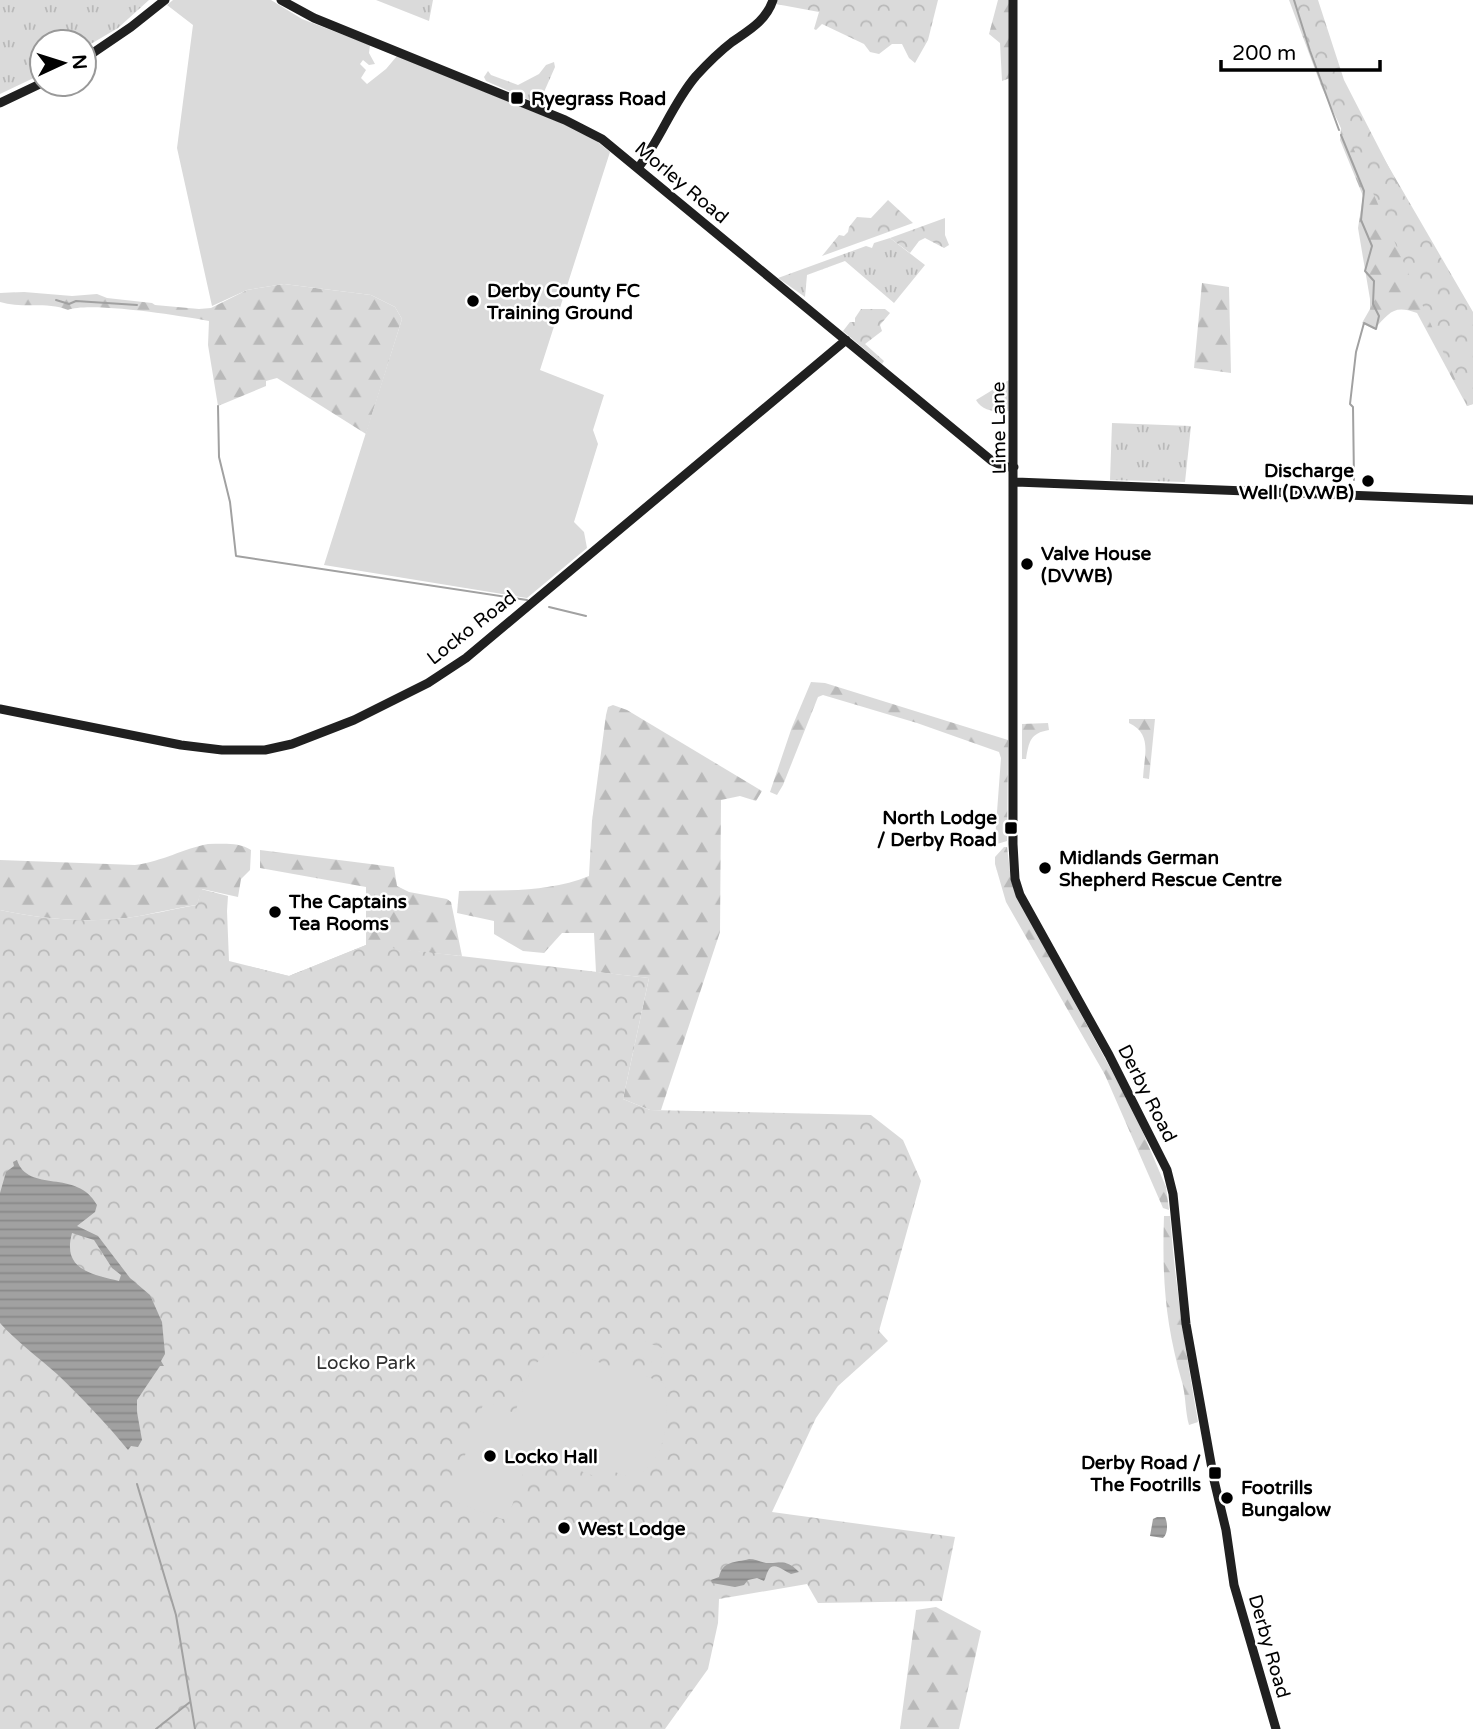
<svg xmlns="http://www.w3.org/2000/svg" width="1473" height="1729" font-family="'Varela Round',sans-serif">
<defs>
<pattern id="grass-tufts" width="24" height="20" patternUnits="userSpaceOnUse" patternTransform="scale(1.75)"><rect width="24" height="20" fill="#dadada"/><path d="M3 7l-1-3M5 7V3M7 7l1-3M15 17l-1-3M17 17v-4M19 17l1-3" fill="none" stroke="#b9b9b9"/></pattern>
<pattern id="forest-firs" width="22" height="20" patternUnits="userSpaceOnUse" patternTransform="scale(1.75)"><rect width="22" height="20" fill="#dadada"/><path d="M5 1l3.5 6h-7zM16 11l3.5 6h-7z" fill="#b9b9b9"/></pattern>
<pattern id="park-crowns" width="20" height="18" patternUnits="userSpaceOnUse" patternTransform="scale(1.75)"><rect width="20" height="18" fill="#dadada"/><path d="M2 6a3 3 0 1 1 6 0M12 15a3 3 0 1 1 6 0" fill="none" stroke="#b9b9b9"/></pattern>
<pattern id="water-rules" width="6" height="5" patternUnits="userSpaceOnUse" patternTransform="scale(1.75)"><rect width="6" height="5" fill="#a1a1a1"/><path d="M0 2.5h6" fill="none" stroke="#898989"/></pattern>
</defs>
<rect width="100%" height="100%" fill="#fff"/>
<path fill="url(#grass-tufts)" d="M 0,0 L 149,0 L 118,28 L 84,48 L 84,42 L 42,42 L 42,74 L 0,94 Z
M 376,0 L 433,0 L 429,21 Z
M 554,62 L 555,67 L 544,92 L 547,94 L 545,107 L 486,81 L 484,77 L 488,71 L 491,75 L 518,85 L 539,74 L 546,65 Z
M 890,238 L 925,265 L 894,303 L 845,261 L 807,275 L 805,297 L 778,278 L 866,246 L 872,248 L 874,243 Z
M 1009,380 L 1009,411 C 997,412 983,412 976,400 Z
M 1112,423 L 1191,426 L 1185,482 L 1110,480 Z"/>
<path fill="url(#forest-firs)" d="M 998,0 L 1010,0 L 1010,78 L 1002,81 L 1000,43 L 989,34 Z
M 1292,0 L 1473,312 L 1473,404 L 1467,406 L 1417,313 C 1393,304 1390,313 1374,329 L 1362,323 L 1370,309 L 1370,299 L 1358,228 L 1363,196 L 1340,140 L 1341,128 Z
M 1202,283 L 1229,287 L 1231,373 L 1194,368 Z
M 284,284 L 371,295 L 395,307 L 402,319 L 366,434 L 277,378 L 266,381 L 266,386 L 218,406 L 208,345 L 209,321 C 184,316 88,301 68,310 C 46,301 22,309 0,302 L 0,293 L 24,292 L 72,296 L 97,294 L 107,298 L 152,303 L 155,305 L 199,309 L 211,308 L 247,290 Z
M 811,682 L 825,683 L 1008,740 L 1007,841 L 997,844 L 995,839 L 1001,758 L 999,752 L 917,723 L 823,695 L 818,697 L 783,785 L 777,795 L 770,792 L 792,727 Z
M 613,705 L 627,710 L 762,791 L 756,801 L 740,796 L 721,800 L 720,932 L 661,1110 L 650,1110 L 623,1099 L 649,978 L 596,972 L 594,933 L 562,933 L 544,953 L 523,951 L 494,934 L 494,921 L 457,913 L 459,891 C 504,890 547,893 589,876 L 592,821 L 606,715 L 608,707 Z
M 1129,719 L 1155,719 L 1149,779 L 1143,778 C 1144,756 1153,734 1129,723 Z
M 1048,723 L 1049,730 C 1030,733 1029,742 1026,759 L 1022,759 L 1022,724 Z
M 208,844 C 222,844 239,842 251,850 L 250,870 L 241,879 L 238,897 L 202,889 L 197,905 C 173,908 150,915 126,918 C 84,923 42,919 0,910 L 0,860 L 135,865 C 164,861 182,849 208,844 Z
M 1004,847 L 1007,847 L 1011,880 L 1017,896 L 1135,1114 L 1166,1187 L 1169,1210 L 1163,1208 L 1105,1075 L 1006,902 L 995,864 L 995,857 Z
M 260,850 L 394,867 L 397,886 L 409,892 L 447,899 L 451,902 L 462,956 L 391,949 L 305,996 L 248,966 L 289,976 L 366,945 L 366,887 L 260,868 Z
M 1164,1216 L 1170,1216 C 1175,1286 1186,1353 1198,1422 L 1189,1425 C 1185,1411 1186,1396 1182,1382 C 1165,1322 1162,1278 1164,1216 Z
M 936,1607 L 981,1631 L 959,1729 L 900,1729 L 916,1610 Z"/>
<path fill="url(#park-crowns)" d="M 777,0 L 938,0 L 928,40 L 915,63 L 909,58 L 902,44 L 892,44 L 879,54 L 870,52 L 864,44 L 822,24 L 816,30 L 814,29 L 819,12 L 776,4 Z
M 1289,0 L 1318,0 L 1344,80 L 1399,187 L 1473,313 L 1473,404 L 1467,406 L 1344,127 L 1341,128 L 1322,88 Z
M 888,200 L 913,223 L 822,256 L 839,235 L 844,236 L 848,232 L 849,227 L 857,217 L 871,218 Z
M 945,218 L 945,235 L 949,245 L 944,248 L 925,238 L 919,241 L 910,253 L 890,238 Z
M 861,309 L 885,309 L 890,313 L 880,325 L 882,331 L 865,344 L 884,361 L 882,364 L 843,331 L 850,322 L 855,322 L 855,318 Z
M 201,889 L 228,896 L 227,911 L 229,961 L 289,976 L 366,945 L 649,978 L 623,1099 L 650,1110 L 871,1115 L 903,1140 L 921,1181 L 879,1331 L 888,1341 L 838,1386 L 816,1418 L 772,1512 L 955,1537 L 942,1601 L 818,1603 L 807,1584 L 719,1599 L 718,1623 L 708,1669 L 665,1729 L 0,1729 L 0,910 C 42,919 84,923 126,918 C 150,915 173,909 197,905 Z"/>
<path fill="#dadada" d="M 173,0 L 271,0 L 302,19 L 370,45 L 369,53 L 375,64 L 369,65 L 363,60 L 360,64 L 366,70 L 361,78 L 367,84 L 386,69 L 397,56 L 588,134 L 610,152 L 540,370 L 604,395 L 593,430 L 598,444 L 574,522 L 584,532 L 587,548 L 527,598 L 324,565 L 402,319 L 395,307 L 371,295 L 284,284 L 247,290 L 212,306 L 177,148 L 193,25 L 167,5 Z
M 637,1339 L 665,1349 L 659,1365 L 632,1354 Z
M 566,1350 L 609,1366 L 646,1376 L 665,1384 C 669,1422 668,1455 635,1479 L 612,1471 L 594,1476 L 530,1452 L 508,1518 L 502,1519 L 449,1500 L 484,1402 L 494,1405 L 495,1403 L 497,1407 L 515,1413 C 525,1385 530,1351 566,1350 Z"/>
<path fill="url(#water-rules)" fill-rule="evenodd" d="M 17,1160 C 28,1194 77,1168 97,1205 L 95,1212 L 77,1226 L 98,1236 L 130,1278 L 150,1295 L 162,1322 L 165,1354 L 161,1361 L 164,1366 L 160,1366 L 137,1400 L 137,1412 L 142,1440 L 138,1447 L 131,1446 L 128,1450 C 106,1423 82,1398 57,1374 C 38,1357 17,1342 0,1323 L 0,1193 L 6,1172 L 14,1166 L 13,1162 ZM 72,1233 L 94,1240 L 112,1268 L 121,1275 L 119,1281 C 90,1274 62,1269 72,1233 Z
M 1157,1517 L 1165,1517 C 1168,1523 1168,1534 1163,1538 L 1150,1536 L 1153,1519 Z
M 749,1559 C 755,1559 761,1562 766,1563 C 781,1564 785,1558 799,1572 L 791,1574 C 784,1571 773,1560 768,1571 C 766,1574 766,1578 764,1581 L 757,1578 L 748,1580 L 744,1585 L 735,1587 L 712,1583 L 711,1580 L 719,1577 C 723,1560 735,1563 749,1559 Z"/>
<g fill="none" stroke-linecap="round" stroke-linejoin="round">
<path stroke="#a1a1a1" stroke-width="2" d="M 1294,0 L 1310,51 L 1339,130
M 1341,135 L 1364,191 L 1361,220 L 1372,246 L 1365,271 L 1374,281 L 1373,304 L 1379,316 L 1376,329 L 1364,323 L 1356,352 L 1350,404 L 1353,407 L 1354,480
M 56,300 L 69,304 L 76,301 L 137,305
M 218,406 L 219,457 L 230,502 L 236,556 L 527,600
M 549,607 L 586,616
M 137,1484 L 176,1615 L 195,1729
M 156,1729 L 190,1702"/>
<path stroke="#202020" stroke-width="9" d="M 281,0 L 314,18 L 565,120 L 602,139 L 992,461 L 1005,467 L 1014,467
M 1013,0 L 1013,844 L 1015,879 L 1020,895 L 1109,1055 L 1167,1170 L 1173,1194 L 1186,1324 L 1214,1480 L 1226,1530 L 1234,1585 L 1276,1729
M 84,59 L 131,27 L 165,0
M 0,103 L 42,83
M 638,168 C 661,139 672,104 696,76 C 707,64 719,52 732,42 C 749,30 766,21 773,0
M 1014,482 L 1473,500
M 0,709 L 181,745 L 222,750 L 265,750 L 292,744 L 354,720 L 428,683 L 466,658 L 846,340"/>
</g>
<g fill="#000" stroke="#fff" stroke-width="2.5">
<rect x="510" y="91" width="14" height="14" rx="3.5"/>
<circle cx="473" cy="301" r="7"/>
<circle cx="1368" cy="481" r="7"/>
<circle cx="1027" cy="564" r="7"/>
<rect x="1004" y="821" width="14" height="14" rx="3.5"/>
<circle cx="1045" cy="868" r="7"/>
<circle cx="275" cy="912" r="7"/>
<circle cx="490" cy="1456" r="7"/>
<rect x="1208" y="1466" width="14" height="14" rx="3.5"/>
<circle cx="1227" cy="1498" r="7"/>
<circle cx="564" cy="1528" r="7"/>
</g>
<g text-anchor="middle" stroke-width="5" stroke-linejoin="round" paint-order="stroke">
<g font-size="19" font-weight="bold" fill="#000" stroke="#fff" text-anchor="start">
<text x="531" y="105">Ryegrass Road</text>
<text x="487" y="297">Derby County FC<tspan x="487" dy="22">Training Ground</tspan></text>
<text x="1354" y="477" text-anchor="end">Discharge<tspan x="1354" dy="22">Well (DVWB)</tspan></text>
<text x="1041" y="560">Valve House<tspan x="1041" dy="22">(DVWB)</tspan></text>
<text x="997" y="824" text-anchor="end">North Lodge<tspan x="997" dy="22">/ Derby Road</tspan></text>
<text x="1059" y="864">Midlands German<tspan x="1059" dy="22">Shepherd Rescue Centre</tspan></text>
<text x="289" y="908">The Captains<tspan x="289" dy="22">Tea Rooms</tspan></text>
<text x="504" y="1463">Locko Hall</text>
<text x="1201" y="1469" text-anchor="end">Derby Road /<tspan x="1201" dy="22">The Footrills</tspan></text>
<text x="1241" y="1494">Footrills<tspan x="1241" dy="22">Bungalow</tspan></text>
<text x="578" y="1535">West Lodge</text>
</g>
<g font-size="19" fill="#000" stroke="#fff">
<text transform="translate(682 182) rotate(40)" y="7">Morley Road</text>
<text transform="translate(998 428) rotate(-91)" y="7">Lime Lane</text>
<text transform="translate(471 627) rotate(-38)" y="7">Locko Road</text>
<text transform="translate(1148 1093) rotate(63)" y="7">Derby Road</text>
<text transform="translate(1270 1646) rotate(74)" y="7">Derby Road</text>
</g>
<g font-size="19" fill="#313131" stroke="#fff">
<text x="366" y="1369">Locko Park</text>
</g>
</g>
<g transform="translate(63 63) rotate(86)"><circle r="33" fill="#ffffff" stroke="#999999" stroke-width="2"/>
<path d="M0-5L12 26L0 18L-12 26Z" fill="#000000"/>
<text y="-10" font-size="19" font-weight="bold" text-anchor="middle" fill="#000000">N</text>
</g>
<path d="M1221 60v10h159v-10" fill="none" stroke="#000000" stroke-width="3.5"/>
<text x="1232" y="60" font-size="21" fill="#000000" stroke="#ffffff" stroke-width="5" paint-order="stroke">200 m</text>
</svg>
